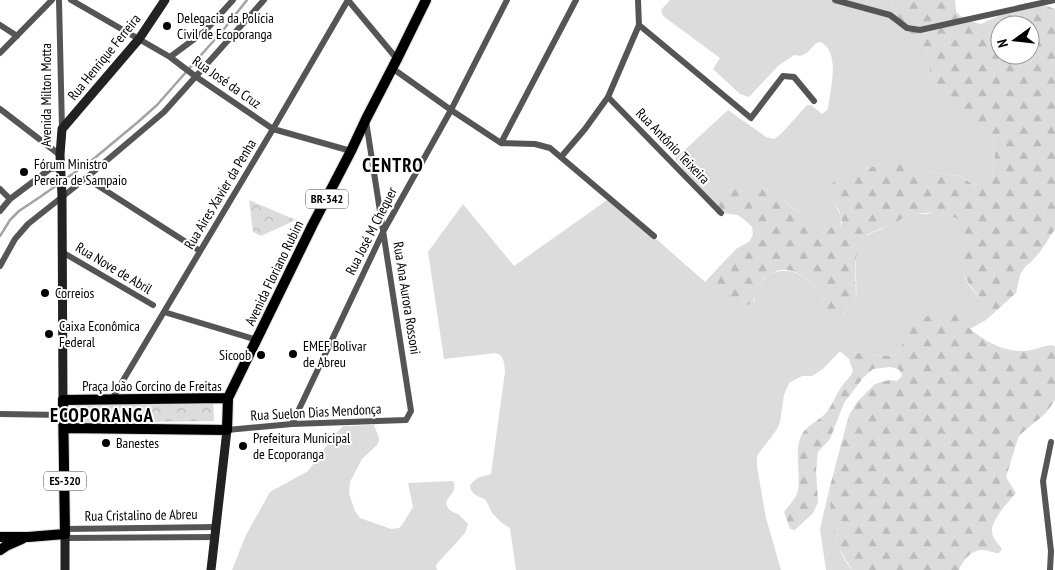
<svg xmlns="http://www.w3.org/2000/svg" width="1055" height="570" font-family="'PT Sans Narrow',sans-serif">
<defs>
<pattern id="forest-firs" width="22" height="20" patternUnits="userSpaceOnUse" patternTransform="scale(1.25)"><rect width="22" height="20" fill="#dcdcdc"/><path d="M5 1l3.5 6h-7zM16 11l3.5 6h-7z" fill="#bbb"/></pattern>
<pattern id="park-crowns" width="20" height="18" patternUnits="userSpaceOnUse" patternTransform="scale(1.25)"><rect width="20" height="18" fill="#dcdcdc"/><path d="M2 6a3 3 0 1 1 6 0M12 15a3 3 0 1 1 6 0" fill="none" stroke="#bbb"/></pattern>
</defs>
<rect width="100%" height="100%" fill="#fff"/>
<path fill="#dcdcdc" d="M 670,0 L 891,0 C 896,21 919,32 927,52 C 930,60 930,68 931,76 L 993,138 L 995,157 L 992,175 L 976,185 L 959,176 L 920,171 L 903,162 L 883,163 L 836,179 L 833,203 C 839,210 843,218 840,227 L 834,228 L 826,227 L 811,221 L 772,193 L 763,188 L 730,190 L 710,199 L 675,159 L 728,110 L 766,137 L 774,139 L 781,134 L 807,105 L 811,105 L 822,114 L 828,109 C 830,89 841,54 821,42 L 816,43 L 807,53 L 800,56 L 794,55 L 778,66 L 749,97 L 740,94 L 713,69 L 720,58 L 663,16 L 661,10 Z
M 610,198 L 705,282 L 735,300 L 754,301 C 756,293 758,285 763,279 C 765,276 769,274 773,273 C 793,265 812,280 823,296 L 821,306 L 844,314 L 856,298 C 858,278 851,261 861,242 C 866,234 875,232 883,228 C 890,225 904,216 910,214 C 915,213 921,214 926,214 C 930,214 936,211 941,212 C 947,213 957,217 961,222 C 971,236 961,259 964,275 C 967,287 986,305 996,311 L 986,320 L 970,329 L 957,316 L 945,311 L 936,313 L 924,318 L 905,339 L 903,345 L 897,354 C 883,360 867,350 852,353 L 849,359 L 840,351 L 823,369 L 812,376 L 802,376 L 789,383 L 784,395 L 780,422 L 777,429 L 757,456 L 757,467 L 766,518 L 781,570 L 516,570 L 510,528 L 502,523 L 492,513 L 486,500 C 479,496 470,495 470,485 L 477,478 L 491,474 L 505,372 C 504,364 505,356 496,353 L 444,359 L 428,252 L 463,204 L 514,266 Z
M 374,425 L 379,438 L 379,441 L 377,445 L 362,459 L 350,482 L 349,494 L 355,511 L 360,518 L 391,529 L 399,528 L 402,525 L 413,507 L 408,483 L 453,481 C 459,493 443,498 447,506 C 449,512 455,512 459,515 C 462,518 465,521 468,524 L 465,533 L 436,565 L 437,570 L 232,570 L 246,535 L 270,492 L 308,471 L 337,432 L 343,426 Z
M 829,490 C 832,518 833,547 852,570 L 826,570 L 820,529 Z"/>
<path fill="url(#forest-firs)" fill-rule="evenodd" d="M 891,0 L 955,0 L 956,12 L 966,20 L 981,24 L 1026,3 L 1038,3 L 1055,9 L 1055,229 L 1040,252 L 1031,262 L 1025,267 L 1020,275 L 1016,293 L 996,311 L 988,307 L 982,301 L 969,284 L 964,275 L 960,262 L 962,246 L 965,242 L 964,229 L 960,221 L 956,218 L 941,212 L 909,214 L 896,222 L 868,234 L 862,241 L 856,258 L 855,265 L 856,298 L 852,304 L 840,318 L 830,317 L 824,313 L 821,306 L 823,296 C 815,284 797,268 782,270 C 778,270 774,272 771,274 C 770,274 765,277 764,277 C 757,284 756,306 746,305 C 737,304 714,288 705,282 L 736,249 L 750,241 L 753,234 L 752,227 L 746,221 L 738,215 L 722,213 L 710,199 C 726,191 743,184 762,188 C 772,191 783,201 791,207 C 800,213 808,219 818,223 C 826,226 832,229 840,227 L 842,222 L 839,210 L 833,203 L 831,192 L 832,184 L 836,179 L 883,163 L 895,160 L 903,162 L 920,171 L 959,176 L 975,185 L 992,175 L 995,157 L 993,138 L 938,86 C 936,83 932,79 931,76 C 929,71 930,60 927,52 C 924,44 917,40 911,34 C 903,25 894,13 891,0 ZM 1000,25 L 1030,25 L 1030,55 L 1000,55 Z
M 945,311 C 948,312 952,313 956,315 C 960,317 963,322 967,326 C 981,339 999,350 1019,351 C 1031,352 1041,346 1053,345 L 1055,347 L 1055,400 L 1046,413 L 1022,433 L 1018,438 L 1006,477 L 1016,493 C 1009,501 991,520 992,531 C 992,538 998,543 1002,549 L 999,553 C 993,553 988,550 982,550 C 971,550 963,560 959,570 L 852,570 L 839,548 L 832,525 L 829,490 L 849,415 L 858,401 L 875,384 L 889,380 L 897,381 L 901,377 L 902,374 L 898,369 L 890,367 L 873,369 L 863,378 L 844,403 L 830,439 L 818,452 L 816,471 L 818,502 L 813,513 L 795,530 L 790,529 L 784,512 C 789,505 796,499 798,490 C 801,473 794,452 801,436 C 806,425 819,421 826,413 C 833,405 836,394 842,386 C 846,380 851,377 853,371 L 849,359 L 852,353 C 867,350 883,360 897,354 C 902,348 903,342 906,336 C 916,319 927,315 945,311 Z"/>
<path fill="url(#park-crowns)" d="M 249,200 L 296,220 L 261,236 L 253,232 Z
M 213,402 L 214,421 L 73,423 L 73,404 Z"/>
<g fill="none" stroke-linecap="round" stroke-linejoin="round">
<path stroke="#a3a3a3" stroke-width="2.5" d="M 64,180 L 91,161 L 138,122 L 157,105 L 224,29 L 247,0
M 0,236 L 10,220 L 19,211 L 40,197 L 60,183"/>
<defs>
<path id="primary" d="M 64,428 L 227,430 L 228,398 L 313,224 L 351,151 L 366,119 L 397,59 L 426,0
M 0,537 L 28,537 L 65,534 L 63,400 L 228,398
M 0,550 L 6,546 L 22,539"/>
</defs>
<use href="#primary" stroke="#dbdbdb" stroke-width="12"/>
<path stroke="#555" stroke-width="6" d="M 59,0 L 62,129
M 71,0 L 170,57 L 195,76 L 273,129 L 351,151
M 348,0 L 397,59
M 835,0 L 890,15 L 907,28 L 920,30 L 1055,0
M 0,25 L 17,36
M 639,25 L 751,118 L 783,76 L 794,77 L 814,101
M 0,53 L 52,0
M 170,57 L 205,31 L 233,0
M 392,68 L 451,110 L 501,143 L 535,144 L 550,148 L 654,236
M 608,97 L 721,213
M 0,109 L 60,155
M 501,143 L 576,0
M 561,157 L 585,129 L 608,97 L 639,25 L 638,0
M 86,178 L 200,251
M 0,189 L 10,199
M 0,211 L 10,199 L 50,169 L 60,168
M 62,252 L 153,305
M 0,266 L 15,239 L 28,224 L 86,178 L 164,112 L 264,0
M 164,312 L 257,340
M 112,399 L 273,129 L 348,0
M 0,414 L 63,415
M 292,424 L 384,230 L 451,110 L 507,0
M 227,430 L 292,424 L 406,420 L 411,411 L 366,121
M 65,529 L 217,527
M 66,538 L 216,537
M 1050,570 L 1051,551 L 1043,481 L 1051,442"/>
<path stroke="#222" stroke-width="9" d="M 63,400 L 62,196 L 60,155 L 62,129 L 139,39 L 165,0
M 65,534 L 65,570
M 211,570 L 227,430"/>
<use href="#primary" stroke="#000" stroke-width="10"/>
</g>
<g fill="#000" stroke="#fff" stroke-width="2">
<circle cx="167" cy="26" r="5"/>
<circle cx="24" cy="172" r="5"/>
<circle cx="45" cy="293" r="5"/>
<circle cx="49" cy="334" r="5"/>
<circle cx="293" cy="354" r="5"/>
<circle cx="261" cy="355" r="5"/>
<circle cx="106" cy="443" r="5"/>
<circle cx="243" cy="446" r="5"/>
</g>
<g text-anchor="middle" stroke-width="4" stroke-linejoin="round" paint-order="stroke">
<g fill="#fff" stroke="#4c4c4c" stroke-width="1">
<rect x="306" y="189.5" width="42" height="19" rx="4"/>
<rect x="44" y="471.5" width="42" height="19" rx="4"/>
</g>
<g font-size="12" font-weight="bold" fill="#000">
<text x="327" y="203">BR-342</text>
<text x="65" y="485">ES-320</text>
</g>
<g font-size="14" fill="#000" stroke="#fff" text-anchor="start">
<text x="177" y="23">Delegacia da Polícia<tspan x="177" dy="16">Civil de Ecoporanga</tspan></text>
<text x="34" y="169">Fórum Ministro<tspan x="34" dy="16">Pereira de Sampaio</tspan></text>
<text x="55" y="298">Correios</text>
<text x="59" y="331">Caixa Econômica<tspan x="59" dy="16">Federal</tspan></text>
<text x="303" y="351">EMEF Bolivar<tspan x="303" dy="16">de Abreu</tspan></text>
<text x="251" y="360" text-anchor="end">Sicoob</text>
<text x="253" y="443">Prefeitura Municipal<tspan x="253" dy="16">de Ecoporanga</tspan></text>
<text x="116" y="448">Banestes</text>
</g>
<g font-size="14" fill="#000" stroke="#fff">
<text transform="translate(104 57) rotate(-51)" y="5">Rua Henrique Ferreira</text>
<text transform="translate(227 82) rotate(35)" y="5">Rua José da Cruz</text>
<text transform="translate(46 95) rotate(-90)" y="5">Avenida Milton Motta</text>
<text transform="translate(673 146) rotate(46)" y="5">Rua Antônio Teixeira</text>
<text transform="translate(220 194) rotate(-59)" y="5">Rua Aires Xavier da Penha</text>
<text transform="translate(371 231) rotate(-63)" y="5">Rua José M Chequer</text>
<text transform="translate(114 268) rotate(31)" y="5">Rua Nove de Abril</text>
<text transform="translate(274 273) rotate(-64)" y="5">Avenida Floriano Rubim</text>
<text transform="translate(407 298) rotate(81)" y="5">Rua Ana Aurora Rossoni</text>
<text x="152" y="391">Praça João Corcino de Freitas</text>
<text transform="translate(316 412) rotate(-3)" y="5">Rua Suelon Dias Mendonça</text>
<text transform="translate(141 515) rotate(-1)" y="5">Rua Cristalino de Abreu</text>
</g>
<g font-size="19" font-weight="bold" letter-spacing="1" fill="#000" stroke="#fff">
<text x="393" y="172">CENTRO</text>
<text x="102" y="422">ECOPORANGA</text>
</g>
</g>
<g transform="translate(1015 40) rotate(255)"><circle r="24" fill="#ffffff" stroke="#999999"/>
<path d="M0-4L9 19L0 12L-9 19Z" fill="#000000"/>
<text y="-8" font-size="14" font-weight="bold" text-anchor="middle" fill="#000000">N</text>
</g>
</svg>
